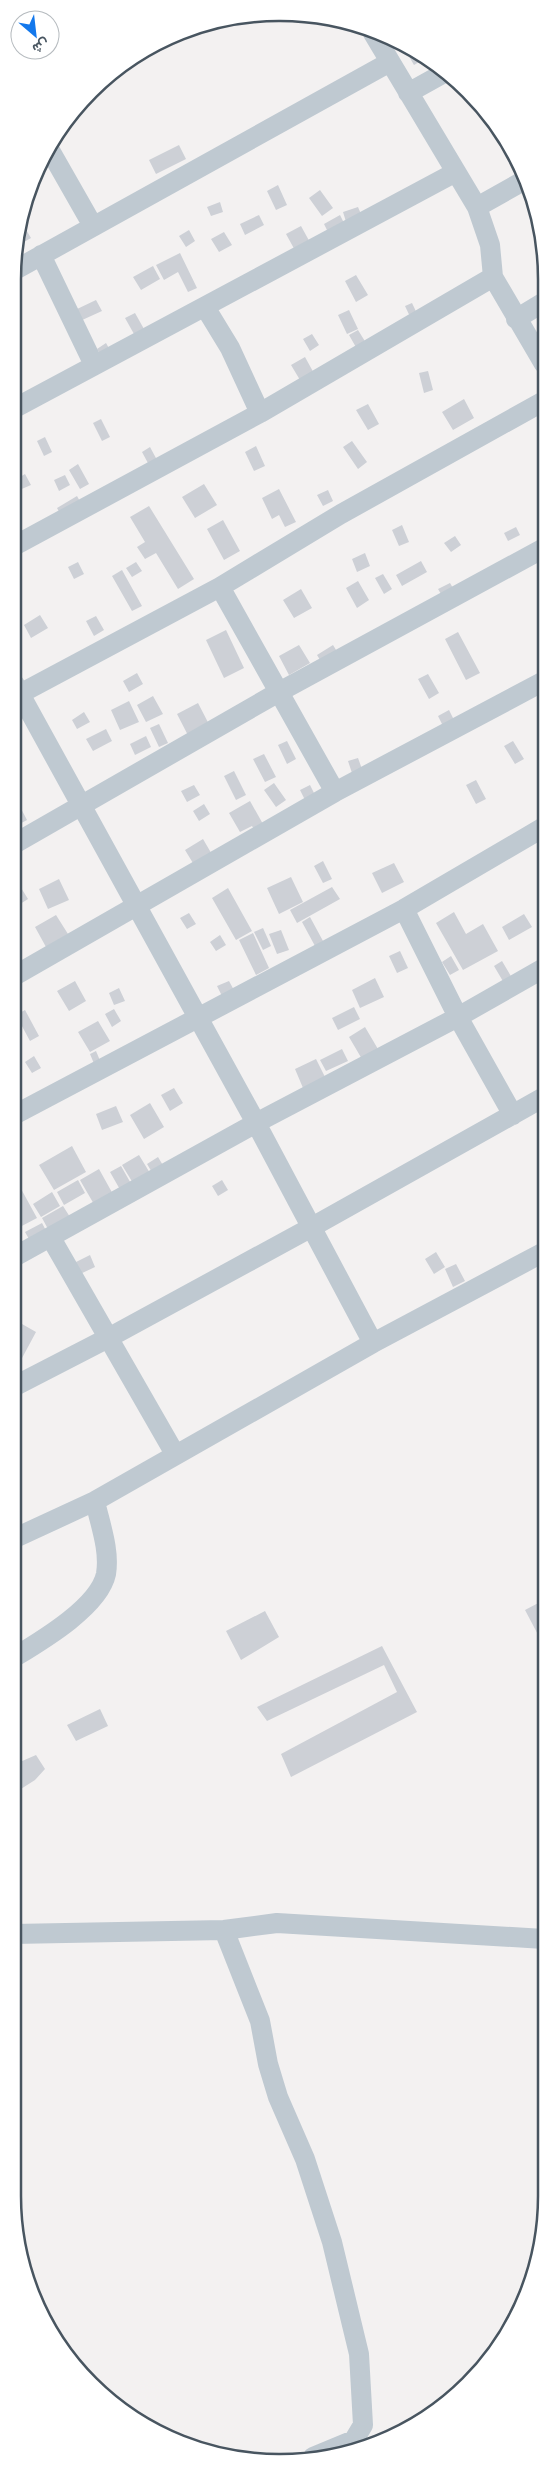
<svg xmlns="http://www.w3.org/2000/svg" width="559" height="2475" font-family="'Open Sans',Vazirmatn,sans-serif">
<rect width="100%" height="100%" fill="#f3f1f1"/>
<path fill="#cdd0d6" d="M 406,46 L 424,59 L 414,65 L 404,48 Z
M 179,145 L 186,159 L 156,174 L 149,160 Z
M 278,185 L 287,205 L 276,210 L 267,191 Z
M 320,190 L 333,208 L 322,216 L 309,198 Z
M 220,202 L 223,212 L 211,216 L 207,207 Z
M 358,207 L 363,219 L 347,225 L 343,212 Z
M 259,215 L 264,225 L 245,235 L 240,224 Z
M 340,215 L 346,227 L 330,236 L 324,224 Z
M 22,223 L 31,238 L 15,247 L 15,244 Z
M 301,226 L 312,246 L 297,254 L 286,234 Z
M 189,230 L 195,241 L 186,247 L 179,236 Z
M 224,232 L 232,245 L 219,252 L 211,239 Z
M 180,253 L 197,288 L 188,292 L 178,272 L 164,280 L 156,265 Z
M 153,266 L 160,279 L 141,290 L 133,277 Z
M 356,275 L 368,295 L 356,302 L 345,281 Z
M 96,300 L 102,311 L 80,321 L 75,310 Z
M 412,303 L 420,320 L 413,323 L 405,306 Z
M 349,310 L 358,329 L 347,334 L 338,315 Z
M 135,313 L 144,329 L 134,334 L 125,318 Z
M 358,330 L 371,351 L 361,356 L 349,335 Z
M 312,334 L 319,345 L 310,351 L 303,339 Z
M 106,343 L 115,359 L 106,364 L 97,349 Z
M 305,357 L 316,377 L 303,385 L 291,365 Z
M 428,371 L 433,390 L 424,393 L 419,373 Z
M 464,399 L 474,418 L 453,430 L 442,412 Z
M 368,404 L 379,424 L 368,430 L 356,410 Z
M 101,419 L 110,437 L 102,441 L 93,423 Z
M 45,437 L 52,452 L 44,456 L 37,441 Z
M 352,441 L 367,462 L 358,469 L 343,447 Z
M 256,446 L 265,466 L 254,471 L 245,452 Z
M 150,447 L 157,460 L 149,465 L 142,452 Z
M 78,464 L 89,484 L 80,489 L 69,470 Z
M 25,474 L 31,485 L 17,491 L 15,480 Z
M 65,475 L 70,485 L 59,491 L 54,480 Z
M 204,484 L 217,505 L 195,518 L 182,497 Z
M 279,489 L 296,522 L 285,527 L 279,515 L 272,519 L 262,498 Z
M 328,490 L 333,501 L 323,506 L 317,495 Z
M 77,496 L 82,505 L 62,517 L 57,508 Z
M 149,506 L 194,579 L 178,589 L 156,553 L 145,559 L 137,547 L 145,542 L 130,517 Z
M 223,520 L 240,551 L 224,560 L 207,529 Z
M 402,525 L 409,542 L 399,546 L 392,530 Z
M 516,527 L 520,535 L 508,541 L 504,533 Z
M 455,536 L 461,545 L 451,552 L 444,543 Z
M 365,553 L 370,566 L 357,572 L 352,559 Z
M 421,561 L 427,572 L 402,586 L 396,575 Z
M 78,562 L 84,574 L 74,579 L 68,567 Z
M 136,562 L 142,571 L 132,577 L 126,568 Z
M 122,570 L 142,606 L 132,611 L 112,576 Z
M 383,574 L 392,589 L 384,594 L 375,578 Z
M 358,581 L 369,600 L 357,608 L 346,588 Z
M 450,583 L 456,593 L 444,599 L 438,589 Z
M 301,589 L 312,608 L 294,618 L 283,600 Z
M 40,615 L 48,628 L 31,638 L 24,625 Z
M 96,616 L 104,630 L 94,636 L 86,621 Z
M 226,630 L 244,668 L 224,678 L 206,640 Z
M 458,632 L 480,673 L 466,680 L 445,639 Z
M 299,645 L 310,663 L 289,675 L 279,656 Z
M 333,645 L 344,663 L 328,673 L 317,655 Z
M 137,673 L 143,684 L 129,692 L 123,681 Z
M 428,674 L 439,693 L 429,699 L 418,679 Z
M 153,696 L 163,714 L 146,722 L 137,705 Z
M 129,701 L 139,722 L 120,730 L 111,710 Z
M 198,703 L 214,734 L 193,745 L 177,714 Z
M 449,710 L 460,732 L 449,738 L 438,716 Z
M 84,712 L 90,722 L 77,729 L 72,720 Z
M 159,724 L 168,743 L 159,747 L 150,728 Z
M 106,729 L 112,741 L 93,751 L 86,739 Z
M 146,736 L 151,747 L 135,755 L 130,744 Z
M 287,741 L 296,759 L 287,764 L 278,745 Z
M 513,741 L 524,759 L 515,764 L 504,746 Z
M 264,754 L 276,777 L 265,782 L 253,759 Z
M 358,758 L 362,769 L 352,773 L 348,761 Z
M 234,771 L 246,795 L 236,800 L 224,776 Z
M 476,780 L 486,799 L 476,804 L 466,785 Z
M 274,783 L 286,800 L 276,807 L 264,790 Z
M 194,785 L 200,795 L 187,802 L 181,791 Z
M 310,785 L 319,803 L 309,808 L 300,790 Z
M 17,801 L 27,820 L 14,827 L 14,802 Z
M 250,801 L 268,833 L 259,838 L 252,826 L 240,832 L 229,813 Z
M 204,804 L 210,814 L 199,821 L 193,811 Z
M 203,839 L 217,863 L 199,873 L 185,850 Z
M 323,861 L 332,879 L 323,883 L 314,866 Z
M 394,863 L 404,882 L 382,893 L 372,873 Z
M 291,877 L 303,902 L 279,914 L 267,888 Z
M 15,878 L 28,899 L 17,906 L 14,901 Z
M 59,879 L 69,900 L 48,909 L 39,889 Z
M 332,887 L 340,899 L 297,923 L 290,910 Z
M 228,888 L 252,931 L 236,940 L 212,898 Z
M 454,912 L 466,934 L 483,924 L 498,951 L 463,970 L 436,923 Z
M 189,913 L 196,924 L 187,929 L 180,918 Z
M 524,914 L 532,927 L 509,940 L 502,927 Z
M 56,915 L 68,934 L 46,947 L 35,927 Z
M 310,917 L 323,941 L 315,946 L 302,922 Z
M 263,928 L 271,946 L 263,950 L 254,932 Z
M 281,930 L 289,950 L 277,954 L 269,934 Z
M 253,933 L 269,968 L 256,975 L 239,940 Z
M 220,935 L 226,945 L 216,951 L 210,942 Z
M 14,948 L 20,961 L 14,964 Z
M 400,951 L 408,968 L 397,973 L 389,956 Z
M 451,956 L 459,970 L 450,975 L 442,962 Z
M 502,961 L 512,978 L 504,983 L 494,966 Z
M 375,978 L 384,997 L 360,1008 L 352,990 Z
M 75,981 L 86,1001 L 69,1011 L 57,991 Z
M 229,981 L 235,992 L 223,998 L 217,986 Z
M 119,988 L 125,1001 L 114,1005 L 109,993 Z
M 354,1007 L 360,1019 L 338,1030 L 332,1018 Z
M 114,1009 L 121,1021 L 112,1027 L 105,1014 Z
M 25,1010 L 39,1036 L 30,1041 L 16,1015 Z
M 98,1021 L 110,1041 L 90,1052 L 78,1032 Z
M 365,1027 L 385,1061 L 369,1071 L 349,1037 Z
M 342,1049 L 348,1061 L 326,1071 L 320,1060 Z
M 96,1051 L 101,1063 L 95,1066 L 90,1054 Z
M 34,1056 L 41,1068 L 32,1073 L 25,1062 Z
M 316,1059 L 325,1077 L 303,1088 L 295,1069 Z
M 174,1088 L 183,1103 L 170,1111 L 161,1095 Z
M 150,1103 L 164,1127 L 144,1139 L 130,1115 Z
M 116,1106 L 123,1122 L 102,1130 L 96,1114 Z
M 72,1146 L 86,1172 L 54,1190 L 39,1165 Z
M 139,1155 L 156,1183 L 139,1193 L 122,1165 Z
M 158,1157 L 170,1177 L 159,1184 L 147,1164 Z
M 121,1166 L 133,1187 L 122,1193 L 110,1172 Z
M 99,1169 L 114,1196 L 95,1206 L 80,1180 Z
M 14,1176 L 37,1218 L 18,1228 L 14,1219 Z
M 78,1180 L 85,1193 L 64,1205 L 57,1192 Z
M 222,1180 L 228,1190 L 218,1196 L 212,1186 Z
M 52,1192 L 60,1206 L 41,1217 L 33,1204 Z
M 63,1206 L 70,1217 L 48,1229 L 42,1218 Z
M 42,1223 L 53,1244 L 37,1253 L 25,1232 Z
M 436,1252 L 445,1267 L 434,1274 L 425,1259 Z
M 90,1255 L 95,1267 L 78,1275 L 72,1264 Z
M 456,1264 L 465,1281 L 453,1287 L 445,1269 Z
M 15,1320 L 36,1332 L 21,1360 L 14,1357 Z
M 544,1600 L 544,1646 L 525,1610 Z
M 265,1611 L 279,1637 L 241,1660 L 226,1631 Z
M 382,1646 L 417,1712 L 291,1777 L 281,1754 L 397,1692 L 384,1665 L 267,1721 L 257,1707 Z
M 100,1709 L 108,1726 L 76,1741 L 67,1725 Z
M 36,1755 L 45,1769 L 35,1780 L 13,1794 L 13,1765 Z"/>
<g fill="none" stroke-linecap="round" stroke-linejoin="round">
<path stroke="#bfc9d1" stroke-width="20" d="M 373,33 L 477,207 L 490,245 L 493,277 L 544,364
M 408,93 L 444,73
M 48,147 L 93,226
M 477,207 L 525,180
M 41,255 L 94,365
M 15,270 L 390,62
M 205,307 L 230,348 L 260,413
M 516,319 L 544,302
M 15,408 L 456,172
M 14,546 L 260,413 L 493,277
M 220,587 L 335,792
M 14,683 L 256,1123 L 373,1343
M 14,697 L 220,587 L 341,514 L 544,401
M 14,844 L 279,692 L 544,548
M 404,909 L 458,1017 L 513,1115
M 14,976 L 335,792 L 544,681
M 14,1115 L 404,909 L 544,827
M 51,1238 L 175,1454
M 14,1257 L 256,1123 L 458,1017 L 544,968
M 13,1387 L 110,1337 L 312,1227 L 544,1097
M 13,1539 L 95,1501 L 373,1343 L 544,1252
M 13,1658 C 41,1641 99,1607 106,1574 C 110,1550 100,1524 95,1501
M 224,1930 L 260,2021 L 268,2064 L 278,2097 L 305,2159 L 332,2242 L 359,2354 L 363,2425 L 354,2440 L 313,2457
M 13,1934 L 224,1930 L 277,1923 L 544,1939"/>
</g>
<path d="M0 0H559V2475H0ZM279 21H280A258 258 0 0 1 538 279V2196A258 258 0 0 1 280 2454H279A258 258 0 0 1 21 2196V279A258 258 0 0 1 279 21Z" fill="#fff" fill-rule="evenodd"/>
<path fill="none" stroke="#485560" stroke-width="2.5" d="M279 21H280A258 258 0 0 1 538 279V2196A258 258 0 0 1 280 2454H279A258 258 0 0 1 21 2196V279A258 258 0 0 1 279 21Z"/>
<g transform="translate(35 35) rotate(152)"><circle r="24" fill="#ffffff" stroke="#b6bbbf"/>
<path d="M0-4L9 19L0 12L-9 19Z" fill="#1378ec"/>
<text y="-8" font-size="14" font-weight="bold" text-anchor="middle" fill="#485560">ش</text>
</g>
</svg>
